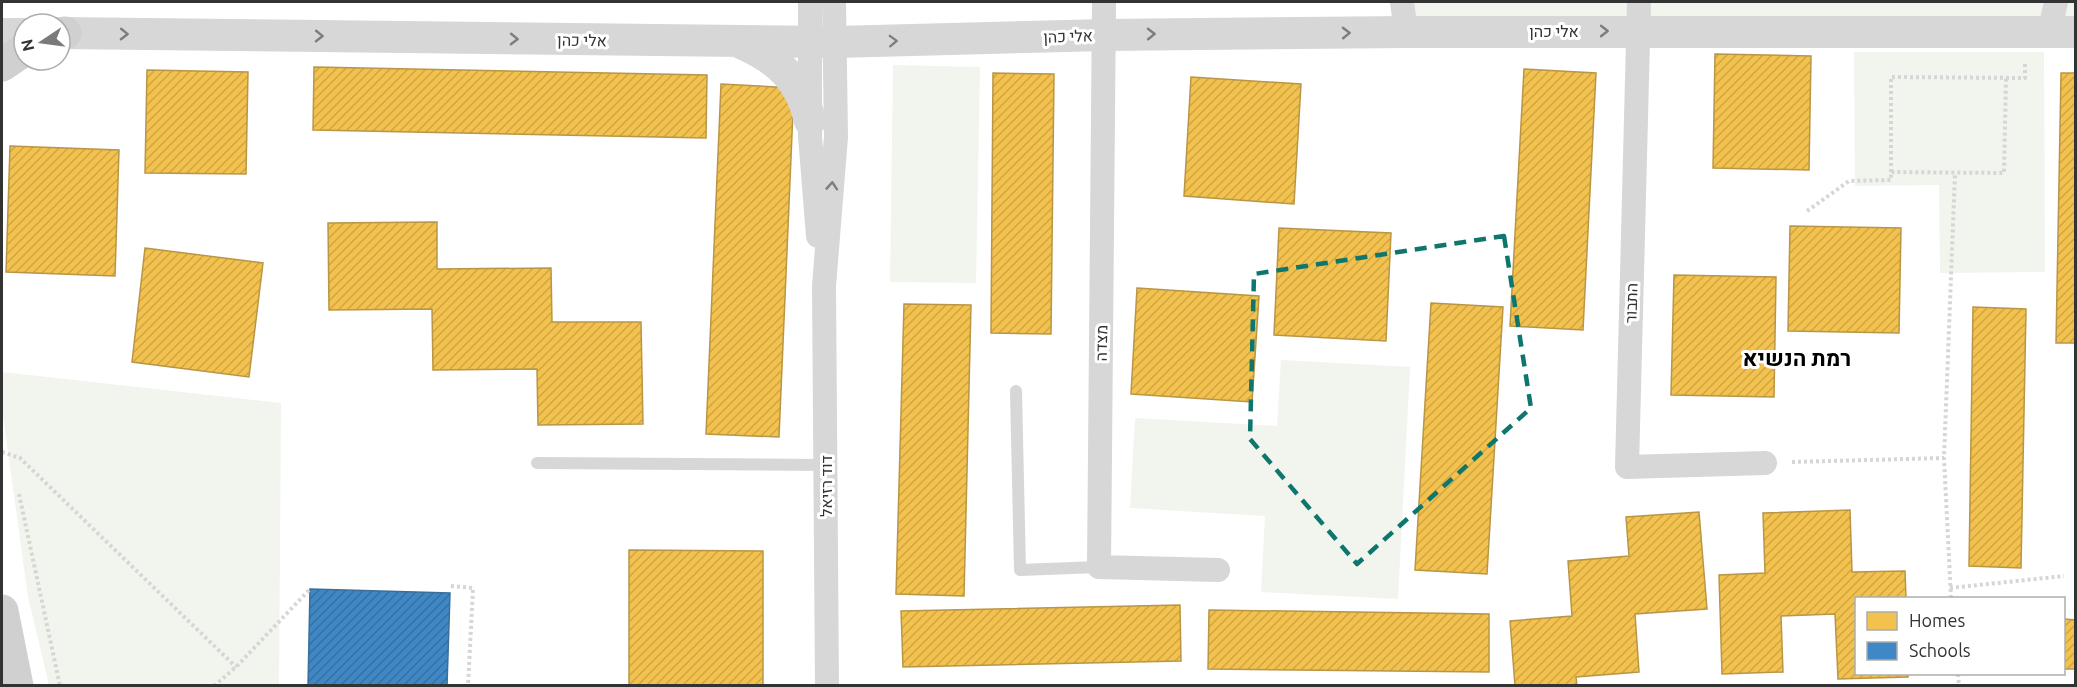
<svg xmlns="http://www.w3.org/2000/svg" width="2077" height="687" font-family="Ubuntu,Heebo,sans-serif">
<defs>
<pattern id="homes-hatch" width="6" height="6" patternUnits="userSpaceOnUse" patternTransform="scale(1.5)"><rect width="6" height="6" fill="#f2c14e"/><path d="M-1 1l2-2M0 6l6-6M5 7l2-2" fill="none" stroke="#d0a645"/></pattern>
<pattern id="schools-hatch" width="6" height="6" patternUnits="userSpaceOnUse" patternTransform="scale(1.5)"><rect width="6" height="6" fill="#3f88c5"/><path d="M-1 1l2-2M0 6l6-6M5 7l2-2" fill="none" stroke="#3570a1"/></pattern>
</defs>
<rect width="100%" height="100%" fill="#fff"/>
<path fill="#f1f5ed" d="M 1402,2 L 2075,2 L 2076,32 L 1406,32 Z
M 1854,52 L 2044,52 L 2045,272 L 1940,273 L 1939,185 L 1855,186 Z
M 893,65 L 980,67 L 976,283 L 890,282 Z
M 1281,360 L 1410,367 L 1398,599 L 1261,592 L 1265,516 L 1130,508 L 1135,418 L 1277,426 Z
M 2,372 L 281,403 L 279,685 L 49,685 L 28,597 L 2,408 Z"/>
<path fill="url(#homes-hatch)" stroke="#b99646" stroke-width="1.5" d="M 1715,54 L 1811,56 L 1809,170 L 1713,168 Z
M 314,67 L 707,75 L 706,138 L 313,130 Z
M 1524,69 L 1596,73 L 1583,330 L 1510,326 Z
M 147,70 L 248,72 L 246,174 L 145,173 Z
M 993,73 L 1054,74 L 1051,334 L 991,333 Z
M 2061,73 L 2076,73 L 2076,343 L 2056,343 Z
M 1191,77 L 1301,84 L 1294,204 L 1184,196 Z
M 721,84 L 794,88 L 779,437 L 706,434 Z
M 10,146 L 119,150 L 115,276 L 6,272 Z
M 437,222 L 437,269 L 551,268 L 552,322 L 641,322 L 643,424 L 538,425 L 537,369 L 433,370 L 432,309 L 329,310 L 328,223 Z
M 1790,226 L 1901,228 L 1899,333 L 1788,331 Z
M 1279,228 L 1391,233 L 1386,341 L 1274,335 Z
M 145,248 L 263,263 L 249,377 L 132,362 Z
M 1674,275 L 1776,277 L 1774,397 L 1671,395 Z
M 1137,288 L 1259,296 L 1252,402 L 1131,394 Z
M 1431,303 L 1503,307 L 1487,574 L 1415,570 Z
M 904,304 L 971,305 L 964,596 L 896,594 Z
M 1973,307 L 2026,309 L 2021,568 L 1969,566 Z
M 1850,510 L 1852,572 L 1905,571 L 1906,598 L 1856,598 L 1856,674 L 1908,674 L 1908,677 L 1838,679 L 1835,614 L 1781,616 L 1783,672 L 1722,674 L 1719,575 L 1765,573 L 1763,513 Z
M 1699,512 L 1707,609 L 1635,614 L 1639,672 L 1576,677 L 1577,686 L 1515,686 L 1510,621 L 1572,616 L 1568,561 L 1629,556 L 1626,517 Z
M 629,550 L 763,551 L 763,686 L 629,686 Z
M 1180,605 L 1181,661 L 903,667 L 901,611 Z
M 1209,610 L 1489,614 L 1489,672 L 1208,669 Z
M 2064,619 L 2076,620 L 2076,669 L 2064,669 Z"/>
<path fill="url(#schools-hatch)" stroke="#3b6e99" stroke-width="1.5" d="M 310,589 L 450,593 L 447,686 L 308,686 Z"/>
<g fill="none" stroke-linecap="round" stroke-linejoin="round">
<path stroke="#d6d6d6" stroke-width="4" stroke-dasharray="3 3" stroke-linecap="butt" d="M 1891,172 L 1891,77 L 2025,78 L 2025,61
M 1807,211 L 1849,181 L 1891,180 L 1891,172 L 2004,173 L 2006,78
M 2,452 L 20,458 L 236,667
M 1792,462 L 1944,458
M 19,494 L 60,686
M 451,586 L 473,588 L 468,686
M 1950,588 L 2064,576
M 1951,598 L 1944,458 L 1955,173
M 1958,674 L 1959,686
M 214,686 L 236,667 L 310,589"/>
<path stroke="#d7d7d7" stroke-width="12" d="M 1016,391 L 1020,570 L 1099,567
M 537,463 L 825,465"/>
<path stroke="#d7d7d7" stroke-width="24" d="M 810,2 L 810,136 L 818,236
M 1104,2 L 1099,567 L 1218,570
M 1402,2 L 1406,32
M 1639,2 L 1627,467 L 1765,463
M 2049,33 L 2056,2
M 827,686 L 824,286 L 836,137 L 834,2"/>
<path stroke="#d7d7d7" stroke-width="32" d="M 60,33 L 835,42 L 1104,35 L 1406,32 L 2076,32
M 2,34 L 24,34
M 741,43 C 778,59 801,80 810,121"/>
<path stroke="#d0d0d0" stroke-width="33" d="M 60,35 L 65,33
M 2,65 L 24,50
M 2,611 L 17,686"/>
</g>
<defs><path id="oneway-chevron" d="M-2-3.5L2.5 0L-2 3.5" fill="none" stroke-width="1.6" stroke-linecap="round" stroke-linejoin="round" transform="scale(1.5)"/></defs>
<g stroke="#7d7d7d">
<use href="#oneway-chevron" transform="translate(1604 31)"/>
<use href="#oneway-chevron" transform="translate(1346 33) rotate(-1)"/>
<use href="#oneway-chevron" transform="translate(124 34) rotate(1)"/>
<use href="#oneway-chevron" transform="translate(1151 34) rotate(-1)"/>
<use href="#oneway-chevron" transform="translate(319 36) rotate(1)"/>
<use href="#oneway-chevron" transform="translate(514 39) rotate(1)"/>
<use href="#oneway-chevron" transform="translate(893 41) rotate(-2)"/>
<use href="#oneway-chevron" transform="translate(832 186) rotate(-86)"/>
</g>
<path fill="none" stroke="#0f766e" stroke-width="4.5" stroke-dasharray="12 8" stroke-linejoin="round" d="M 1504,236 L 1531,408 L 1357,564 L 1250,439 L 1254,274 Z"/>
<g text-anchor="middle" stroke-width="6" stroke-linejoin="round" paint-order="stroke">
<g font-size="16" fill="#333" stroke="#fff">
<text x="1554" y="37">אלי כהן</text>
<text transform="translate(1068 36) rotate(-2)" y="6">אלי כהן</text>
<text transform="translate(582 40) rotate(1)" y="6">אלי כהן</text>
<text transform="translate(1631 303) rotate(-88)" y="6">התבור</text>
<text transform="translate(1101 343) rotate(-89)" y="6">מצדה</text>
<text transform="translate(826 486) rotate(-90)" y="6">דוד רזיאל</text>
</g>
<g font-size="22" font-weight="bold" fill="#000" stroke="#fff">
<text x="1797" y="366">רמת הנשיא</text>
</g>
</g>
<rect width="2077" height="687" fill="none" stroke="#333333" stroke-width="6"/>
<rect x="1855" y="597" width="210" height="78" fill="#ffffff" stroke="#adadad" stroke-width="1.5"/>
<rect x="1867" y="612" width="30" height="18" fill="#f2c14e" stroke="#adadad" stroke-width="1.5"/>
<text x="1909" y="627" font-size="18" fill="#333333">Homes</text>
<rect x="1867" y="642" width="30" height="18" fill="#3f88c5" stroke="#adadad" stroke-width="1.5"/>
<text x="1909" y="657" font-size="18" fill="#333333">Schools</text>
<g transform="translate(42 42) rotate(257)"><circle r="28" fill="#ffffff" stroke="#adadad" stroke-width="1.5"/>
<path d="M0-4.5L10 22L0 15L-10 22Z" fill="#7a7a7a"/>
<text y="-9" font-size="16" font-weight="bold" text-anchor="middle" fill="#333333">N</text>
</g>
</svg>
